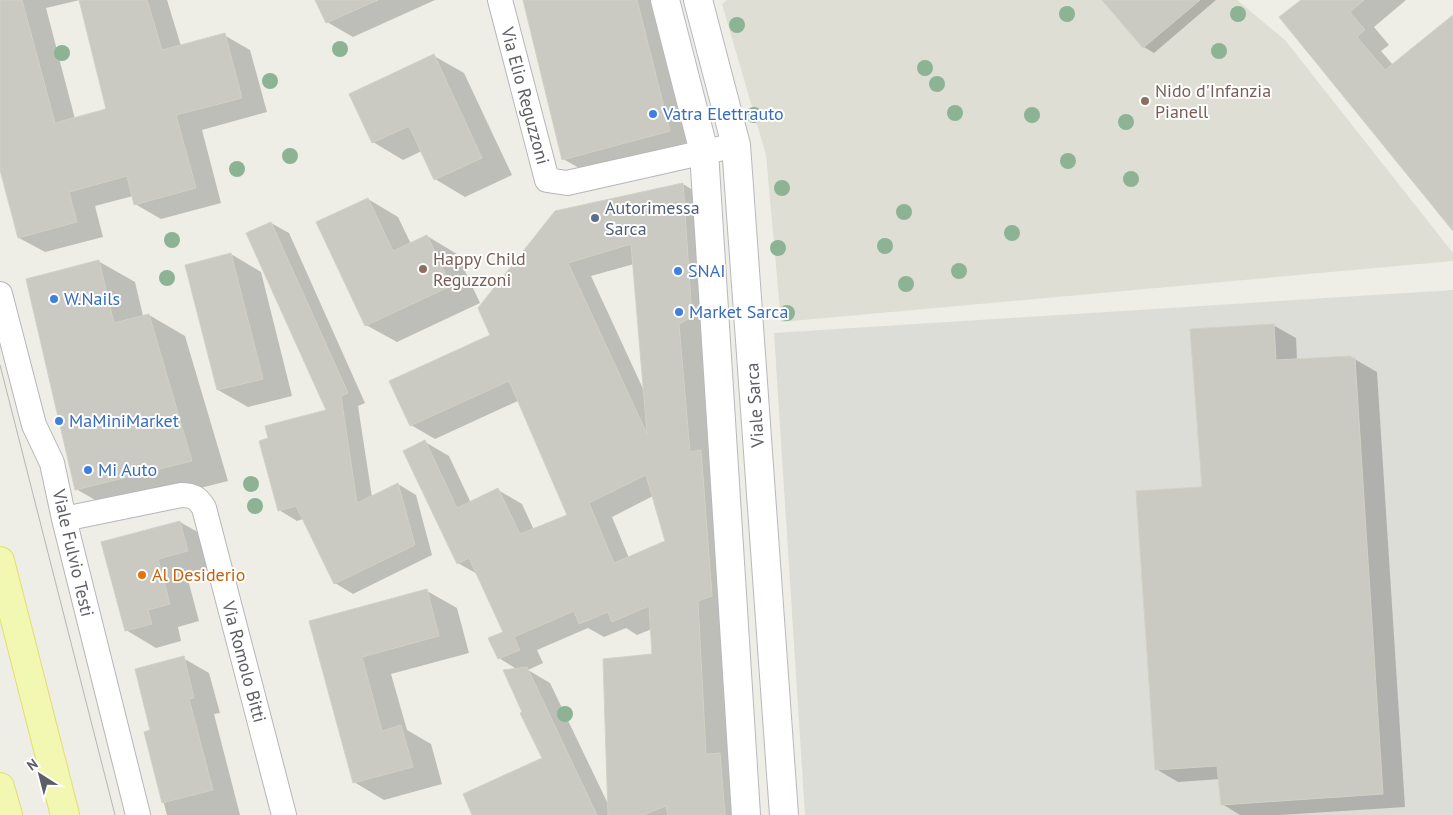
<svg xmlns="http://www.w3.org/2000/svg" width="1453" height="815" font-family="'PT Sans',sans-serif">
<rect width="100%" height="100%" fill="#eeeee6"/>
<path fill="#ddddd8" d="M 1453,290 L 1453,815 L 805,815 L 774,333 Z"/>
<path fill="#deded4" d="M 727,0 L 1237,0 L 1285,40 L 1453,253 L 1453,261 L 781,322 L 766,155 L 722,4 Z"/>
<path fill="#0003" fill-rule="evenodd" d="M 0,0 L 167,0 L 181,46 L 224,35 L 250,50 L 267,112 L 202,130 L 221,203 L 161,219 L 135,204 L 133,196 L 95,206 L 103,237 L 45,252 L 19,238 L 0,163 ZM 80,0 L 108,110 L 75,119 L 46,8 Z
M 316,0 L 435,0 L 353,37 L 327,22 Z
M 524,0 L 653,0 L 690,142 L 583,170 L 563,159 Z
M 1104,0 L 1216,0 L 1154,53 L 1144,47 Z
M 1303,0 L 1406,0 L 1374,27 L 1389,45 L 1381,51 L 1393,65 L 1453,16 L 1453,229 Z
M 434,56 L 464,73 L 512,175 L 465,197 L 435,179 L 422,151 L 403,160 L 373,142 Z
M 683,184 L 706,198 L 747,815 L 473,815 L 544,759 L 523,713 L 518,670 L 499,658 L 505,632 L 479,575 L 458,563 L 425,442 L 449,456 L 471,503 L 498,490 L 522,504 L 534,530 L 569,515 L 520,400 L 435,439 L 411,425 L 491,336 L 479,308 ZM 634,264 L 645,393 L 591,276 ZM 653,496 L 666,542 L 629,558 L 612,517 ZM 588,628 L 604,637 L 626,628 L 637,635 L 652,629 L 653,655 L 609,806 L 550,683 L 528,670 L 543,663 L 537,650 Z
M 368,199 L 398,217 L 411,244 L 427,236 L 457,254 L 480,303 L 397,342 L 366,325 Z
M 271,223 L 289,233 L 365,403 L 358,406 L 372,497 L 398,484 L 416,495 L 432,555 L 353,594 L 335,583 L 303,519 L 297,521 L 279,510 L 327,411 Z
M 231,254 L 261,272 L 292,396 L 248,407 L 218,390 Z
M 98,261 L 135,282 L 143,316 L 149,315 L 185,336 L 228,481 L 113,510 L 76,489 Z
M 1273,325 L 1296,338 L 1297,360 L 1351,357 L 1377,372 L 1405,807 L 1280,815 L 1240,815 L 1222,804 L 1220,779 L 1178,782 L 1156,769 L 1203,488 Z
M 180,522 L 210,539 L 218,568 L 187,576 L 199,621 L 178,627 L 181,641 L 156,648 L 126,630 L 103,543 Z
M 427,591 L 457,608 L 469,653 L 391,674 L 407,730 L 431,744 L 442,784 L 384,800 L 354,782 L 310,622 Z
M 183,658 L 209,673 L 220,713 L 214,714 L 240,815 L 167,815 L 145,732 L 152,731 Z"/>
<path fill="#cac9c2" stroke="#d2d1c4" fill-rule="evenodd" d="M 0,0 L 22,0 L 55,123 L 106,109 L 79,0 L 147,0 L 162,50 L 225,33 L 242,98 L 176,115 L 196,188 L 134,205 L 127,176 L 69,192 L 77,222 L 18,238 L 0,170 Z
M 315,0 L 378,0 L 326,23 Z
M 523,0 L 637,0 L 670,131 L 562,160 Z
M 1102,0 L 1200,0 L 1143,48 Z
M 1301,0 L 1364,0 L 1350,12 L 1365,30 L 1357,37 L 1385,70 L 1453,15 L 1453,231 L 1279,17 Z
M 434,54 L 482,158 L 434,180 L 409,126 L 372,143 L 349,94 Z
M 683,183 L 692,317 L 679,324 L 690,452 L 701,450 L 712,596 L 698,601 L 706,754 L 720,753 L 725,815 L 668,815 L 666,806 L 643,815 L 608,815 L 603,659 L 652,654 L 649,606 L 612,622 L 608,612 L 579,624 L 574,611 L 514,637 L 520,650 L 498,659 L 488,638 L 503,632 L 469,558 L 457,564 L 403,451 L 425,440 L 457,508 L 498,488 L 520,534 L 567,515 L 509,381 L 410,426 L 389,381 L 490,335 L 478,308 L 555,211 ZM 631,244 L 647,434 L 568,263 ZM 646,475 L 665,541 L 614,563 L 589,503 Z
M 368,198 L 393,251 L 427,235 L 451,286 L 365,326 L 316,222 Z
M 271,222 L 348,393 L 341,396 L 357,503 L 398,483 L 415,545 L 334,584 L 296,506 L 278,511 L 259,441 L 268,438 L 265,426 L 326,410 L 246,233 Z
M 231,253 L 263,379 L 217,390 L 185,265 Z
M 99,260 L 114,323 L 149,314 L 192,461 L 75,490 L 26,279 Z
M 1274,324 L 1276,360 L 1351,356 L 1351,358 L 1355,358 L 1383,794 L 1221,805 L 1217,766 L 1155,770 L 1136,491 L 1202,487 L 1190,329 Z
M 180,521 L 188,551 L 158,559 L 170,604 L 148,610 L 152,624 L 125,631 L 101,542 Z
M 427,589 L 439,636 L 362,657 L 382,731 L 401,725 L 413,767 L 353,783 L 309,621 Z
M 184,656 L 194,698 L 189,699 L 213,790 L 162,803 L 144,732 L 150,730 L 135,669 Z
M 527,667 L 597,815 L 472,815 L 463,794 L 542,758 L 520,713 L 522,712 L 503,670 Z"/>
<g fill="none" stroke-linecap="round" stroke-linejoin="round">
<defs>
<path id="street" d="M 500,0 L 547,180 L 567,183 L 736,145
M 0,294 L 34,425 L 52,463 L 64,519 L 138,815
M 64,519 L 181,495 C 193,495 198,498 204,508 L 284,815"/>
<path id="secondary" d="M 665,0 L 704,152 L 746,815
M 698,0 L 736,145 L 784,815"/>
<path id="primary" d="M 0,561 L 65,815
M 0,787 L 8,815"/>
</defs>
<use href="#street" stroke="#b6b6bb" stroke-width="26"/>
<use href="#secondary" stroke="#b7b8be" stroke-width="30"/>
<use href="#primary" stroke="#e4df69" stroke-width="30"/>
<use href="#street" stroke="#fff" stroke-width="24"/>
<use href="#secondary" stroke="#fff" stroke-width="28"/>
<use href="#primary" stroke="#f2f7b2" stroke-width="28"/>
<path stroke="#b5b6b6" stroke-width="1" d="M 0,365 L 115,815"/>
</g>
<g fill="#8db395">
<circle cx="1067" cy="14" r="8"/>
<circle cx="1238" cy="14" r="8"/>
<circle cx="737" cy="25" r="8"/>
<circle cx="340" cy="49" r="8"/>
<circle cx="1219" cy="51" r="8"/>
<circle cx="62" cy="53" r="8"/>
<circle cx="925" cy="68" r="8"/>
<circle cx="270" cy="81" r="8"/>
<circle cx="937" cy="84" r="8"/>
<circle cx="955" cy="113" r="8"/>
<circle cx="754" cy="115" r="8"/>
<circle cx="1032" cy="115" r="8"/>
<circle cx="1126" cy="122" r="8"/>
<circle cx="290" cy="156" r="8"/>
<circle cx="1068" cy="161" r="8"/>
<circle cx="237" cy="169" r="8"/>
<circle cx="1131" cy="179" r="8"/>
<circle cx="782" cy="188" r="8"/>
<circle cx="904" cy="212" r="8"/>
<circle cx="1012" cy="233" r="8"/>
<circle cx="172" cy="240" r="8"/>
<circle cx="885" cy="246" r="8"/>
<circle cx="778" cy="248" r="8"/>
<circle cx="959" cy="271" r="8"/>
<circle cx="167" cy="278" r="8"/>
<circle cx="906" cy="284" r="8"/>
<circle cx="787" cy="313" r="8"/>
<circle cx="251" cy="484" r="8"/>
<circle cx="255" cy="506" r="8"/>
<circle cx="565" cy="714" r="8"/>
</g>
<g fill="#8d6e63" stroke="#fff" stroke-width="2">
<circle cx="1145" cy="101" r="5"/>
<circle cx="423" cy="269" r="5"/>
</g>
<g fill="#3f7fe0" stroke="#fff" stroke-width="2">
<circle cx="653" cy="114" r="5"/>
<circle cx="678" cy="271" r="5"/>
<circle cx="54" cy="299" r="5"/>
<circle cx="679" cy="312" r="5"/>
<circle cx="59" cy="421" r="5"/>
<circle cx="88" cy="470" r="5"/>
</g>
<circle fill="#5c6f8a" stroke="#fff" stroke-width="2" cx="595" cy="218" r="5"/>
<circle fill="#e8710a" stroke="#fff" stroke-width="2" cx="142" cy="575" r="5"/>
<g text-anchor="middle" stroke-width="4" stroke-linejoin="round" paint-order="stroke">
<g font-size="18" fill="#785e54" stroke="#fff" text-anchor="start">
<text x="1155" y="97">Nido d'Infanzia<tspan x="1155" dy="21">Pianell</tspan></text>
<text x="433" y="265">Happy Child<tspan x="433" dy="21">Reguzzoni</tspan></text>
</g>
<g font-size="18" fill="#5d5f64" stroke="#fff">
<text transform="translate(525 96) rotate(75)" y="6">Via Elio Reguzzoni</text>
<text transform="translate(755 405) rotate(-94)" y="6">Viale Sarca</text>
<text transform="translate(73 553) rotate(77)" y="6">Viale Fulvio Testi</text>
<text transform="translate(244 662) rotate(75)" y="6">Via Romolo Bitti</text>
</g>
<g font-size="18" fill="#366cbe" stroke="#fff" text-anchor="start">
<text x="663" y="120">Vatra Elettrauto</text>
<text x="688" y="277">SNAI</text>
<text x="64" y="305">W.Nails</text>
<text x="689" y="318">Market Sarca</text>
<text x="69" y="427">MaMiniMarket</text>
<text x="98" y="476">Mi Auto</text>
</g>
<g font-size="18" fill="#4e5e75" stroke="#fff" text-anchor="start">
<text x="605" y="214">Autorimessa<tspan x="605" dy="21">Sarca</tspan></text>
</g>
<g font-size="18" fill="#c56008" stroke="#fff" text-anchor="start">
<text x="152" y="581">Al Desiderio</text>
</g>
</g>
<g transform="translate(40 775) rotate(324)" stroke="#ffffff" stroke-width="4" paint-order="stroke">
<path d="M0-4L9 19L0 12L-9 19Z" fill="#5d5f64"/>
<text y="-8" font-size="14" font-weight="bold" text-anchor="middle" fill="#5d5f64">N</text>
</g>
</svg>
